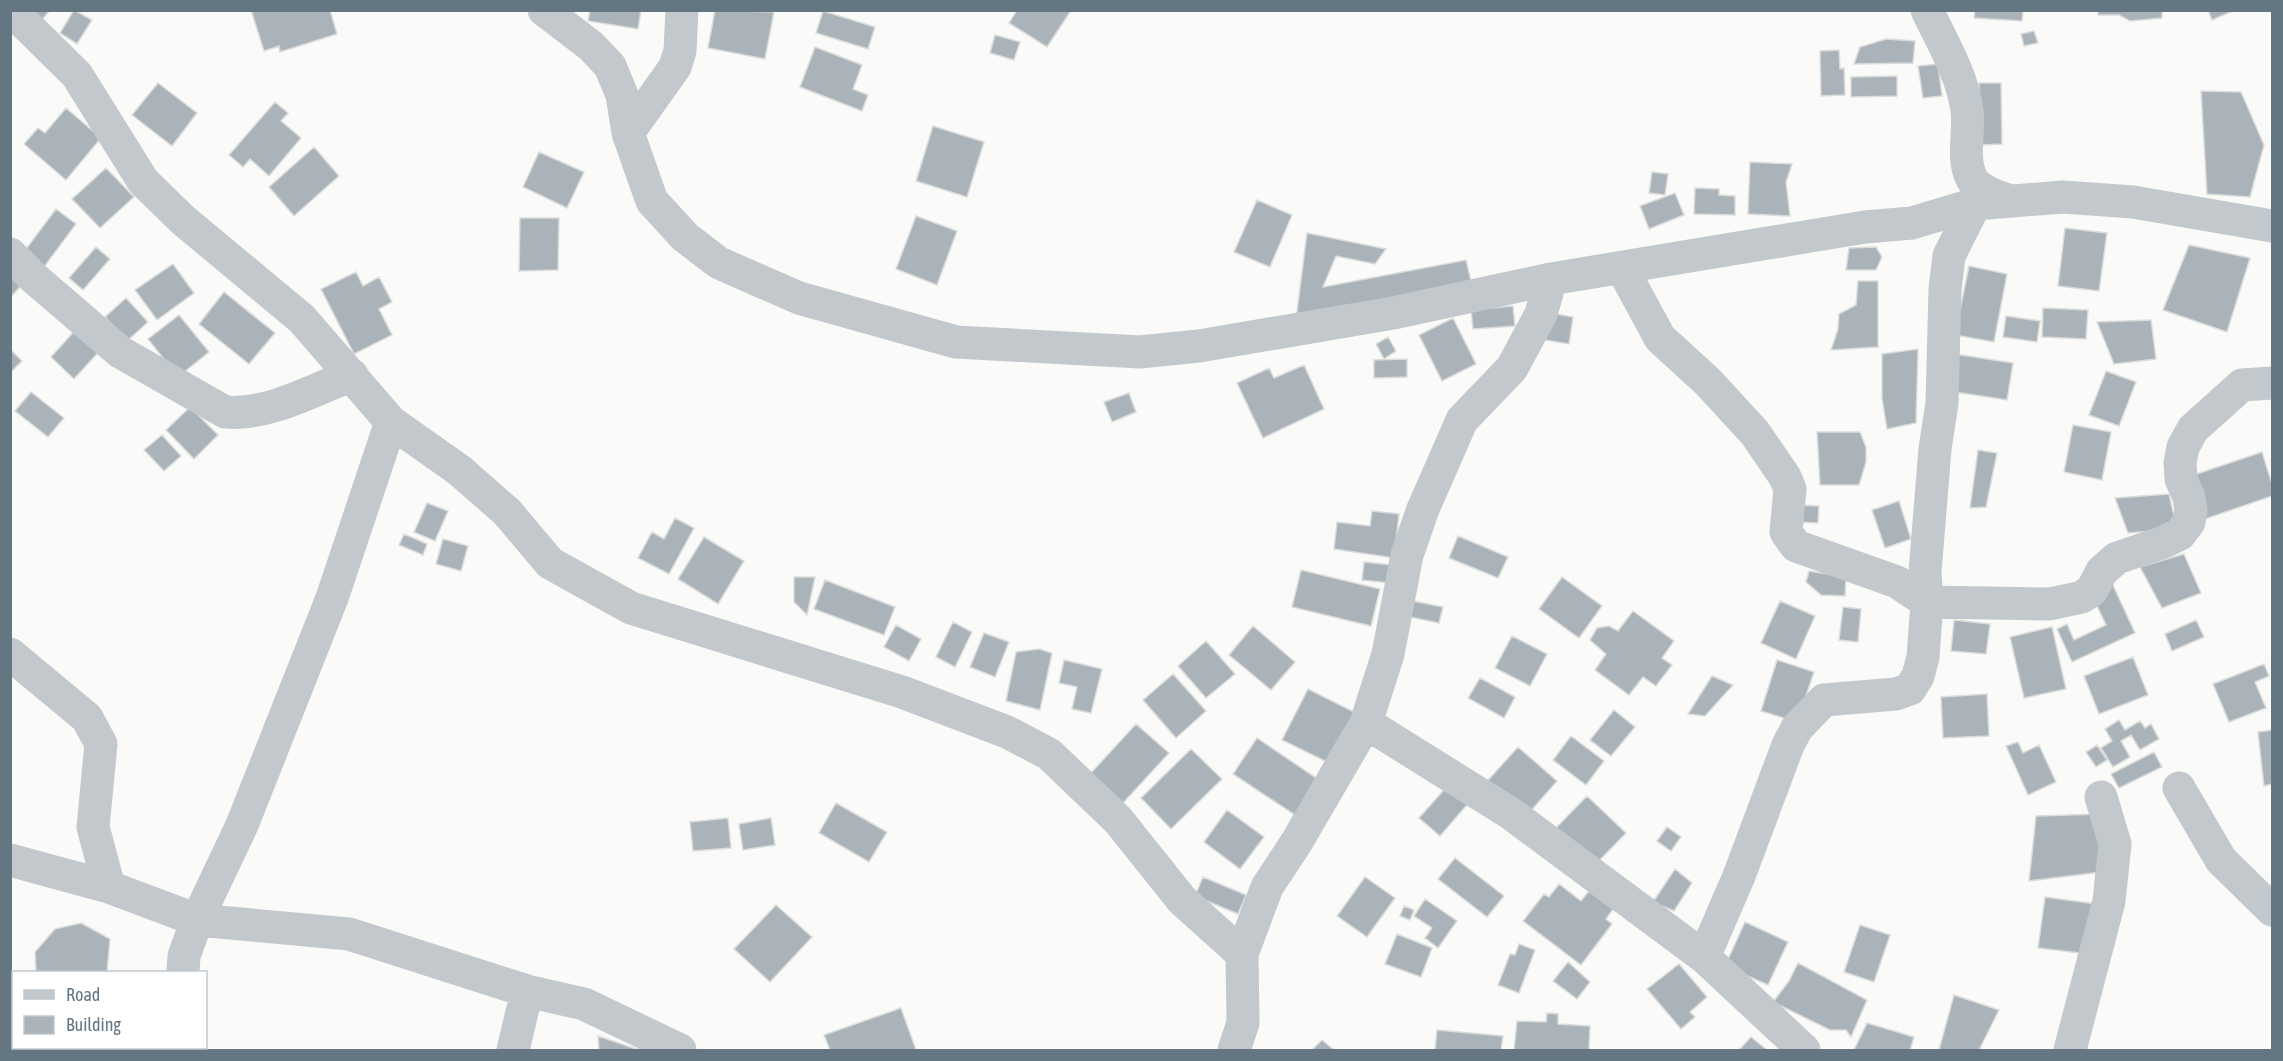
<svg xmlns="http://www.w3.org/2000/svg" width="2283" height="1061" font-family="'Asap Condensed',sans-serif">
<rect width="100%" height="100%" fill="#fafaf8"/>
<path fill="#aab3b9" stroke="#dcdcda" stroke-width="1.5" d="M 29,10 L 50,10 L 41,21 Z
M 74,10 L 92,20 L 77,44 L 60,33 Z
M 251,10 L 330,10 L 337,34 L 280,52 L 279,46 L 264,51 Z
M 590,10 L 641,10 L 638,29 L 588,21 Z
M 715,10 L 774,12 L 765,59 L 708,48 Z
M 1017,10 L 1068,10 L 1070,12 L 1047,47 L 1009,23 Z
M 1975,10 L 2023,10 L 2022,21 L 1974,18 Z
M 2098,10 L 2162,10 L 2162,18 L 2130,21 L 2119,15 L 2098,15 Z
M 2208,10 L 2235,10 L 2212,20 Z
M 823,11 L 875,27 L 868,49 L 816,33 Z
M 2034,31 L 2038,43 L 2024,46 L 2021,34 Z
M 995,35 L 1020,42 L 1014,60 L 990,53 Z
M 1886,39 L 1915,41 L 1913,63 L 1854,64 L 1860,47 Z
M 815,47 L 862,65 L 853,89 L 868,95 L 862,111 L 800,87 Z
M 1839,50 L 1840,69 L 1844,68 L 1845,95 L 1821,96 L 1820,51 Z
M 1938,64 L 1942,96 L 1923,98 L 1918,66 Z
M 1897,76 L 1897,96 L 1851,97 L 1851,77 Z
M 158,83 L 197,113 L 172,146 L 132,115 Z
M 1979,83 L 2001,83 L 2002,144 L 1980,145 Z
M 2201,91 L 2241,92 L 2264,145 L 2250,197 L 2207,194 Z
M 275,102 L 288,113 L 281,121 L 301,138 L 269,176 L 250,159 L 243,167 L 229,155 Z
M 66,108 L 101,138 L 66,180 L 24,144 L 38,128 L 45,133 Z
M 933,126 L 984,142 L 967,197 L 916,181 Z
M 314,147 L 339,176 L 294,216 L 269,187 Z
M 539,152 L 584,172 L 567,208 L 523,187 Z
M 1750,162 L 1792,164 L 1786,182 L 1790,216 L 1748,214 Z
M 106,168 L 134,197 L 100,228 L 72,199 Z
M 1652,172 L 1668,174 L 1665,195 L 1649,193 Z
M 1695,188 L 1719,189 L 1719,195 L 1735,196 L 1735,215 L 1694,214 Z
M 1675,193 L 1684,215 L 1649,229 L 1640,206 Z
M 1257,200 L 1292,215 L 1270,267 L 1234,252 Z
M 56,209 L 76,224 L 44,267 L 23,253 Z
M 916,216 L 957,231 L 937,285 L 896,269 Z
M 520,218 L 559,218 L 558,270 L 519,271 Z
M 2065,228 L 2107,233 L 2099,291 L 2058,286 Z
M 1307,233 L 1386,249 L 1375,264 L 1336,256 L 1323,287 L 1466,260 L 1473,289 L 1296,319 Z
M 2189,245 L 2250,258 L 2227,332 L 2163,310 Z
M 96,247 L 110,259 L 83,290 L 69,278 Z
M 1876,247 L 1882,257 L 1876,270 L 1846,270 L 1849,248 Z
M 173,264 L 194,293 L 157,320 L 135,290 Z
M 1969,266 L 2007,274 L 1994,342 L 1955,335 Z
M 10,268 L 26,280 L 10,298 Z
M 356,272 L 363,286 L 379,277 L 392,302 L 379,309 L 392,335 L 354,354 L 321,289 Z
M 1858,281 L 1878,281 L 1878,347 L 1831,350 L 1838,329 L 1839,314 L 1856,305 Z
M 224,292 L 275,333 L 249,364 L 199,324 Z
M 126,298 L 148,322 L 127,341 L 105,317 Z
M 1513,306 L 1515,326 L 1473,329 L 1471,310 Z
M 2043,308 L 2088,310 L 2086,339 L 2042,337 Z
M 1545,312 L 1573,317 L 1569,344 L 1539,339 Z
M 179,315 L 209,352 L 178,377 L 148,339 Z
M 2006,316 L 2040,321 L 2037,342 L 2003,337 Z
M 1453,318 L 1476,364 L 1442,381 L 1419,335 Z
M 2151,320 L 2156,359 L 2114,364 L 2097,322 Z
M 80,325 L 104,346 L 74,379 L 51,357 Z
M 1388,337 L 1396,351 L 1384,359 L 1376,344 Z
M 10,349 L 22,361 L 10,373 Z
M 1918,349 L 1916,423 L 1887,429 L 1882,398 L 1882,354 Z
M 1948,353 L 2013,363 L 2007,400 L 1942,390 Z
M 1407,359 L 1407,377 L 1374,378 L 1374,360 Z
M 1304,365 L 1324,409 L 1263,438 L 1237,383 L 1269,368 L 1274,378 Z
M 2106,371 L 2136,382 L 2119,426 L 2089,415 Z
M 31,392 L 64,418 L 48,437 L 15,411 Z
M 1129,393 L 1136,412 L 1112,422 L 1104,402 Z
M 190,407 L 218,435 L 194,459 L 166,430 Z
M 2073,425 L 2111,432 L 2102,480 L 2064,472 Z
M 1817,432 L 1860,432 L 1866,447 L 1866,462 L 1859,485 L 1820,485 Z
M 162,435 L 181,456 L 164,471 L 144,450 Z
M 1978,450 L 1997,453 L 1986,507 L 1970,508 Z
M 2262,452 L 2272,484 L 2272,496 L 2202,520 L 2188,477 Z
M 2169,494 L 2177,529 L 2128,533 L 2115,498 Z
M 1899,501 L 1911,539 L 1885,548 L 1872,510 Z
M 427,503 L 448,511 L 435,541 L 414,532 Z
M 1799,505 L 1819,506 L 1818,523 L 1798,522 Z
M 1372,511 L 1399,514 L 1394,558 L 1334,549 L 1337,522 L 1370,526 Z
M 675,518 L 694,528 L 669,574 L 638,558 L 652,532 L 664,539 Z
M 404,534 L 427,544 L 423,555 L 399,545 Z
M 1458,536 L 1508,557 L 1498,578 L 1449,558 Z
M 704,537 L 744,561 L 718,604 L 678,579 Z
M 443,539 L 468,546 L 461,571 L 436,564 Z
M 2184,554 L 2201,593 L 2162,608 L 2140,567 Z
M 1364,562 L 1392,565 L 1390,583 L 1362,580 Z
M 1301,570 L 1380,589 L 1371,626 L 1292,607 Z
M 1809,571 L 1846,577 L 1845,596 L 1821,595 L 1806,582 Z
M 794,577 L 815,577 L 807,615 L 794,602 Z
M 1562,577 L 1602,606 L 1579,638 L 1539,609 Z
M 825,580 L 895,607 L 884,635 L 814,609 Z
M 2112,583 L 2135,633 L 2072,662 L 2057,629 L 2067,624 L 2074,640 L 2106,625 L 2091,593 Z
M 1408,600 L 1443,607 L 1439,623 L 1405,616 Z
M 1780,601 L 1815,616 L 1796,659 L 1761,643 Z
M 1843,607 L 1861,609 L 1858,642 L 1839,640 Z
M 1633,611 L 1674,641 L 1662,658 L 1672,665 L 1656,686 L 1643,677 L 1629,695 L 1595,670 L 1606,654 L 1590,640 L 1597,628 L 1609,626 L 1618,631 Z
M 1954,620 L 1990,624 L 1986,654 L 1951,651 Z
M 2196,620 L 2204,637 L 2172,651 L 2165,634 Z
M 953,622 L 972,632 L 955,667 L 936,657 Z
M 896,625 L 921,639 L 909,661 L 884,647 Z
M 1253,626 L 1295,662 L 1271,690 L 1229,655 Z
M 2052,627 L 2066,689 L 2024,698 L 2010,637 Z
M 984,633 L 1009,642 L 995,677 L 970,667 Z
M 1512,636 L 1547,654 L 1530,686 L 1495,668 Z
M 1206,641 L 1235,674 L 1206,698 L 1178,666 Z
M 1039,649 L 1052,653 L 1040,710 L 1006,701 L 1016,652 Z
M 2133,657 L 2148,695 L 2099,714 L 2084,676 Z
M 1064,660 L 1102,669 L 1091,713 L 1072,709 L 1077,687 L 1059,683 Z
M 1777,660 L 1814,672 L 1797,722 L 1761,711 Z
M 2264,664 L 2269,676 L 2255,682 L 2266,708 L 2229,722 L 2213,684 Z
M 1173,674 L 1206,711 L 1176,738 L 1143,700 Z
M 1712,676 L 1733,685 L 1705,716 L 1688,714 Z
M 1480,678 L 1515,697 L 1504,718 L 1468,698 Z
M 1308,689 L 1354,712 L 1329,763 L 1282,740 Z
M 1987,694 L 1989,736 L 1943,738 L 1941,697 Z
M 1614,710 L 1635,727 L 1611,756 L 1590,740 Z
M 2119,720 L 2125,730 L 2140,721 L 2145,728 L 2151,724 L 2159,739 L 2140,750 L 2131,735 L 2121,741 L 2130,757 L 2113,767 L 2101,748 L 2112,741 L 2105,729 Z
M 1136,724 L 1169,753 L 1123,803 L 1091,773 Z
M 2272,730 L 2272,784 L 2264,786 L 2258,732 Z
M 1571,736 L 1604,761 L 1586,785 L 1553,760 Z
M 1257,738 L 1319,780 L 1295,815 L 1233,774 Z
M 2018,742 L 2023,753 L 2039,745 L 2056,782 L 2028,795 L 2006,746 Z
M 2097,745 L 2107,760 L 2096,767 L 2086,752 Z
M 1518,747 L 1557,781 L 1522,821 L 1482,787 Z
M 1191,749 L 1222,779 L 1171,829 L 1141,798 Z
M 2154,752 L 2162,767 L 2119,788 L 2111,774 Z
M 1451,782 L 1472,799 L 1440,836 L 1419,818 Z
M 1587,796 L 1626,833 L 1593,867 L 1554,830 Z
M 836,803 L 887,832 L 869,862 L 819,833 Z
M 1227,810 L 1264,837 L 1240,869 L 1204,842 Z
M 2102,814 L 2109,871 L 2029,881 L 2036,816 Z
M 728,818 L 731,848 L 693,851 L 690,822 Z
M 771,818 L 775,845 L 743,850 L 739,824 Z
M 1667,827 L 1681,837 L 1671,851 L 1657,841 Z
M 1455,858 L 1504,896 L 1487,917 L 1438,879 Z
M 1675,869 L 1692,883 L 1674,911 L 1653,902 Z
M 1203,877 L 1246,895 L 1238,914 L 1195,896 Z
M 1365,877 L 1395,898 L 1367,937 L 1337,916 Z
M 1559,884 L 1581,901 L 1589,891 L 1613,909 L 1606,919 L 1612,924 L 1581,965 L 1523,921 L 1544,894 L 1549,897 Z
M 2045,897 L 2096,904 L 2089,954 L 2038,948 Z
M 1425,899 L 1457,921 L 1438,948 L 1425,938 L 1432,928 L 1414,916 Z
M 776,905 L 812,937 L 770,982 L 734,949 Z
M 1404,906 L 1414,910 L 1410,920 L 1400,916 Z
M 1745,922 L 1788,942 L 1768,985 L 1725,966 Z
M 81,923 L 110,939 L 107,972 L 36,972 L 35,952 L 55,929 Z
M 1860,925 L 1890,935 L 1874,982 L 1844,972 Z
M 1397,934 L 1432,948 L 1421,977 L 1385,964 Z
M 1519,944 L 1535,950 L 1519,993 L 1498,985 L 1510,954 L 1515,955 Z
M 1568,962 L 1590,982 L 1577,999 L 1553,981 Z
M 1798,963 L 1867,1000 L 1851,1037 L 1846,1030 L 1830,1030 L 1773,1002 L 1789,981 Z
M 1679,964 L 1707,997 L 1690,1012 L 1695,1017 L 1681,1029 L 1647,989 Z
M 1954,995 L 1999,1010 L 1979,1050 L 1939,1050 Z
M 901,1008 L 916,1050 L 830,1050 L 824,1035 Z
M 1547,1013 L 1558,1014 L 1558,1024 L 1590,1026 L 1589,1050 L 1514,1050 L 1517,1021 L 1546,1022 Z
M 1867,1023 L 1914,1037 L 1910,1050 L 1854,1050 Z
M 1437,1030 L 1503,1036 L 1501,1050 L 1435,1050 Z
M 598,1036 L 639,1050 L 599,1050 Z
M 1751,1037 L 1767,1050 L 1739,1050 Z
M 1322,1040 L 1334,1050 L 1312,1050 Z"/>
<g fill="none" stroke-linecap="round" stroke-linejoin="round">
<path stroke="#c3c8cc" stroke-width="33" d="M 11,10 L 77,75 L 143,181 L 183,220 L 302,319 L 391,422 L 459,470 L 507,512 L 550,563 L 631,608 L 902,692 L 1007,732 L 1049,754 L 1118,820 L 1182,900 L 1242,954
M 544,10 L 591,46 L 610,66 L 622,95 L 628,133 L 652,201 L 685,237 L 719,263 L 799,298 L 956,342 L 1140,352 L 1199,346 L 1393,313 L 1551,279 L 1865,227 L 1912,223 L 1975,204 L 2063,197 L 2133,202 L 2272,226
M 1927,10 C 1942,42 1962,74 1967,110 C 1970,133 1961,158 1972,179 C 1979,191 1996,196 2008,200
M 628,133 L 675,67 L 680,51 L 682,10
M 10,254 L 34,278 L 120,352 L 225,412 C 268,416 313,390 352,375
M 1622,268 L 1660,338 L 1708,382 L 1755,433 L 1785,477 L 1790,489 L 1786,532 L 1796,546 L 1897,582 L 1927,602 L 2050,604 L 2082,597 L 2092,590 L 2102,571 L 2117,558 L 2164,542 L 2180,534 L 2189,522 L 2191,510 L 2189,497 L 2181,479 L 2180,463 L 2183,447 L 2193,429 L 2242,385 L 2272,383
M 10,654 L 87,718 L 101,744 L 93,827 L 109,887
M 1366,723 L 1510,813 L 1704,957 L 1804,1050
M 2179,788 L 2221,860 L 2272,910
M 10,860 L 109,887 L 197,920 L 349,934 L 527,991 L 584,1004 L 680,1050
M 1704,957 L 1739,876 L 1788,745 L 1797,728 L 1824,700 L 1896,694 L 1910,689 L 1918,676 L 1923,657 L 1927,602 L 1925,572 L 1935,449 L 1942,403 L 1945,289 L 1949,256 L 1975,204
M 183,972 L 184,956 L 197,920 L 242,825 L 332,598 L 391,422
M 175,1050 L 175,1048
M 513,1050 L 527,991
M 1234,1050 L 1243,1023 L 1242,954 L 1267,887 L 1296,843 L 1366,723 L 1388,654 L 1407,555 L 1423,509 L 1462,420 L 1512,368 L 1541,314 L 1551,279
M 2070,1050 L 2109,901 L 2115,844 L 2101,797"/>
</g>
<rect width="2283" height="1061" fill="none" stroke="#657683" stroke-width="24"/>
<rect x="12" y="971" width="195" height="78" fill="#ffffff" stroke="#c1c8cd" stroke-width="1.5"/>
<rect x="24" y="990" width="30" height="9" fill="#c3c8cc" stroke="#c1c8cd" stroke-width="1.5"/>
<text x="66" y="1001" font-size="18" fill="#657683">Road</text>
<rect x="24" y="1016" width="30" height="18" fill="#aab3b9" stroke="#c1c8cd" stroke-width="1.5"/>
<text x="66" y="1031" font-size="18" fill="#657683">Building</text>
</svg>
